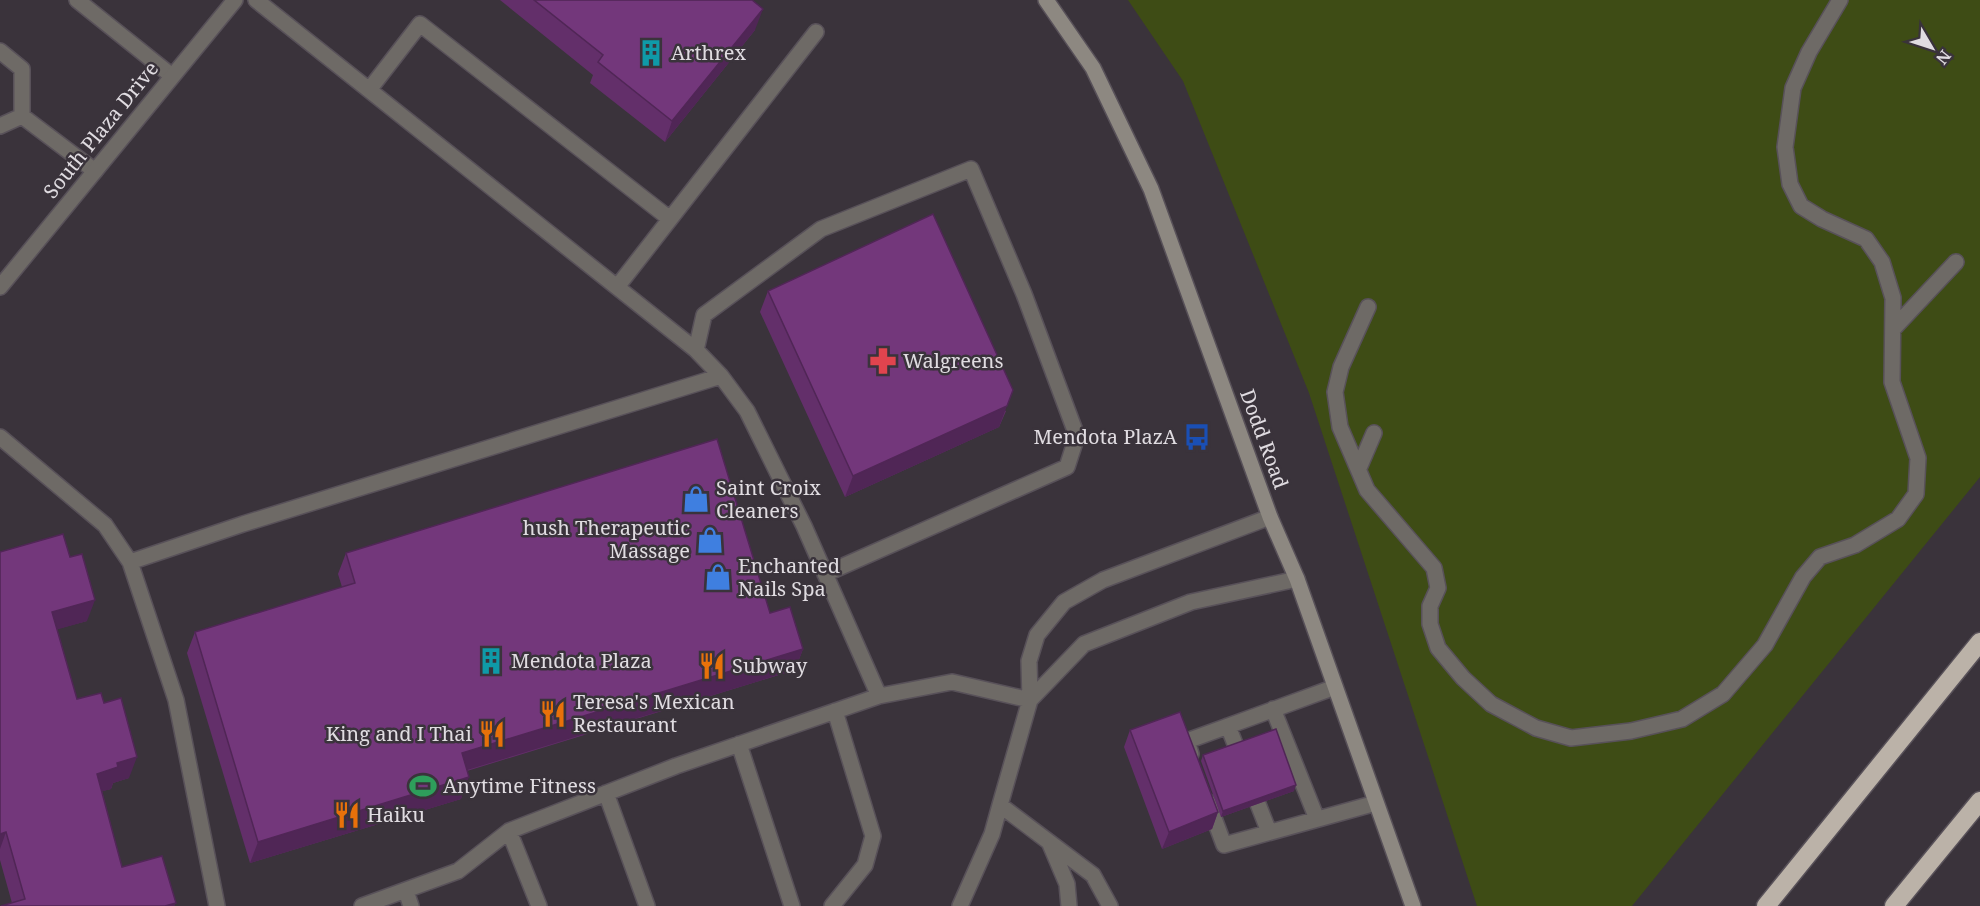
<svg xmlns="http://www.w3.org/2000/svg" width="1980" height="906" font-family="'Noto Serif',serif">
<rect width="100%" height="100%" fill="#3a333b"/>
<path fill="#3e4c15" d="M 1128,0 L 1980,0 L 1980,477 L 1632,906 L 1477,906 L 1309,393 L 1183,81 Z"/>
<g fill="none" stroke-linecap="round" stroke-linejoin="round">
<defs>
<path id="lane" d="M 77,0 L 172,76
M 256,0 L 696,350
M 0,51 L 22,69 L 22,116
M 369,90 L 420,24 L 670,219
M 22,116 L 95,171
M 0,126 L 22,116
M 617,287 L 816,32
M 1368,307 L 1341,367 L 1335,392 L 1340,427 L 1367,490 L 1434,568 L 1438,588 L 1430,606 L 1430,624 L 1438,648 L 1463,678 L 1491,704 L 1536,728 L 1571,738 L 1631,731 L 1682,719 L 1723,694 L 1765,645 L 1803,577 L 1820,557 L 1855,545 L 1898,519 L 1916,494 L 1918,458 L 1892,382 L 1893,298 L 1882,262 L 1866,239 L 1822,219 L 1801,206 L 1790,184 L 1785,147 L 1793,88 L 1809,52 L 1840,0
M 1894,328 L 1956,262
M 721,376 L 696,350 L 704,315 L 821,229 L 971,169 L 1024,294 L 1077,436 L 1067,467 L 825,574
M 0,437 L 105,525 L 130,562 L 176,700 L 217,906
M 1359,468 L 1374,433
M 130,562 L 243,524 L 721,376 L 747,411 L 804,526 L 879,696 L 952,682 L 1030,700
M 1030,700 L 1084,644 L 1191,602 L 1297,579
M 1273,709 L 1317,819
M 1228,726 L 1237,749
M 739,744 L 792,906
M 1191,754 L 1187,741 L 1335,687
M 606,793 L 647,906
M 1208,802 L 1224,845 L 1376,803
M 1258,804 L 1269,832
M 1000,805 L 1093,875 L 1110,906
M 509,831 L 539,906
M 1050,844 L 1067,884 L 1069,906
M 406,891 L 411,906
M 362,906 L 458,871 L 509,831 L 676,766 L 879,696
M 832,906 L 865,865 L 873,836 L 835,711
M 960,906 L 992,834 L 1000,805 L 1030,700 L 1029,661 L 1037,635 L 1064,602 L 1103,580 L 1270,517"/>
<path id="street" d="M 0,287 L 235,0"/>
<path id="secondary" d="M 1046,0 L 1093,68 L 1151,189 L 1270,517 L 1297,579 L 1413,906"/>
<path id="highway" d="M 1766,906 L 1980,642
M 1894,906 L 1980,801"/>
</defs>
<use href="#lane" stroke="#585159" stroke-width="18"/>
<use href="#street" stroke="#585159" stroke-width="18"/>
<use href="#secondary" stroke="#585159" stroke-width="18"/>
<use href="#highway" stroke="#585159" stroke-width="21"/>
<use href="#lane" stroke="#6e6a66" stroke-width="15"/>
<use href="#street" stroke="#6e6a66" stroke-width="15"/>
<use href="#secondary" stroke="#8d8881" stroke-width="15"/>
<use href="#highway" stroke="#bbb2a8" stroke-width="18"/>
</g>
<path fill="#632f6a" d="M 500,0 L 752,0 L 755,30 L 665,142 L 590,83 L 593,75 Z
M 768,291 L 1006,411 L 999,427 L 845,497 L 760,312 Z
M 0,552 L 87,621 L 57,629 L 77,699 L 129,778 L 113,783 L 111,789 L 102,791 L 122,867 L 176,903 L 174,906 L 1,906 L 12,903 L 0,860 Z
M 346,553 L 770,613 L 803,649 L 795,670 L 467,771 L 461,799 L 250,863 L 187,653 L 195,632 L 342,587 L 338,574 Z
M 1130,730 L 1218,812 L 1212,829 L 1162,849 L 1124,747 Z
M 1203,755 L 1294,791 L 1221,817 L 1201,761 Z"/>
<path fill="#502656" d="M 763,9 L 755,30 L 665,142 L 672,121 Z
M 1013,390 L 999,427 L 845,497 L 853,476 Z
M 95,600 L 87,621 L 45,633 L 52,612 Z
M 803,649 L 795,670 L 454,774 L 462,753 Z
M 137,757 L 129,778 L 113,783 L 111,789 L 89,795 L 97,774 L 117,763 Z
M 469,777 L 461,799 L 250,863 L 258,842 Z
M 1296,785 L 1294,791 L 1221,817 L 1223,811 Z
M 1218,812 L 1212,829 L 1162,849 L 1169,832 Z
M 6,832 L 0,849 L 0,834 Z
M 176,903 L 174,906 L 165,906 Z"/>
<path fill="#73377b" stroke="#502656" stroke-width="1.5" d="M 534,0 L 752,0 L 763,9 L 672,121 L 598,62 L 603,55 Z
M 933,214 L 1013,390 L 1007,406 L 853,476 L 768,291 Z
M 717,439 L 770,613 L 790,607 L 803,649 L 462,753 L 469,777 L 258,842 L 195,632 L 355,583 L 346,553 Z
M 63,534 L 70,557 L 82,554 L 95,600 L 52,612 L 77,699 L 101,693 L 104,703 L 121,698 L 137,757 L 117,763 L 118,767 L 97,774 L 122,867 L 162,856 L 176,903 L 165,906 L 1,906 L 25,899 L 6,832 L 0,834 L 0,552 Z
M 1180,712 L 1218,812 L 1169,832 L 1130,730 Z
M 1276,729 L 1296,785 L 1223,811 L 1203,755 Z"/>
<defs>
<symbol id="building-bare" viewBox="-9 -9 18 18"><path d="M-4-6H4V6H1V3H-1V6H-4ZM-2.5-4.3h1.7v1.8h-1.7ZM.8-4.3h1.7v1.8H.8ZM-2.5-1h1.7V.8h-1.7ZM.8-1h1.7V.8H.8Z" fill="#0f9aa8" stroke="#3a333b" stroke-width="2.5" paint-order="stroke"/></symbol>
<symbol id="pharmacy-bare" viewBox="-9 -9 18 18"><path d="M-2-6h4v4h4v4h-4v4h-4v-4h-4v-4h4Z" fill="#e0444e" stroke="#3a333b" stroke-width="2.5" paint-order="stroke"/></symbol>
<symbol id="bus-bare" viewBox="-9 -9 18 18"><path d="M-5-6H5V4H4V6H2V4H-2V6H-4V4H-5ZM-3.5-4V0h7V-4ZM-3.5 1.2v1.5H-2V1.2ZM2 1.2v1.5H3.5V1.2Z" fill="#1a4fb4" stroke="#3a333b" stroke-width="2.5" paint-order="stroke"/></symbol>
<symbol id="shop-bare" viewBox="-9 -9 18 18"><path d="M-5-2.5h2.3a2.7 3.5 0 0 1 5.4 0H5L5.5 6h-11ZM-1.5-2.5h3a1.5 2.3 0 0 0-3 0Z" fill="#3f7fe0" stroke="#3a333b" stroke-width="2.5" paint-order="stroke"/></symbol>
<symbol id="restaurant-bare" viewBox="-9 -9 18 18"><path d="M-5-6h1v4h1v-4h1v4h1v-4h1v5L-1.5 .5V6h-2V.5L-5-1ZM5-6V6H3V1.5H1.5Q1.5-4 5-6Z" fill="#e8710a" stroke="#3a333b" stroke-width="2.5" paint-order="stroke"/></symbol>
<symbol id="stadium-bare" viewBox="-9 -9 18 18"><path d="M0-5a6.5 5 0 1 0 0 10a6.5 5 0 1 0 0-10ZM-3.5-1.8h7v3.6h-7Z" fill="#2e9e5b" stroke="#3a333b" stroke-width="2.5" paint-order="stroke"/></symbol>
</defs>
<g fill-rule="evenodd">
<use href="#building-bare" x="632" y="34" width="38" height="38"/>
<use href="#pharmacy-bare" x="864" y="342" width="38" height="38"/>
<use href="#bus-bare" x="1178" y="418" width="38" height="38"/>
<use href="#shop-bare" x="677" y="480" width="38" height="38"/>
<use href="#shop-bare" x="691" y="521" width="38" height="38"/>
<use href="#shop-bare" x="699" y="558" width="38" height="38"/>
<use href="#building-bare" x="472" y="642" width="38" height="38"/>
<use href="#restaurant-bare" x="693" y="647" width="38" height="38"/>
<use href="#restaurant-bare" x="534" y="695" width="38" height="38"/>
<use href="#restaurant-bare" x="473" y="715" width="38" height="38"/>
<use href="#stadium-bare" x="404" y="767" width="38" height="38"/>
<use href="#restaurant-bare" x="328" y="796" width="38" height="38"/>
</g>
<g text-anchor="middle" stroke-width="5" stroke-linejoin="round" paint-order="stroke">
<g font-size="20" fill="#e0dce1" stroke="#3a333b" text-anchor="start">
<text x="671" y="60">Arthrex</text>
<text x="903" y="368">Walgreens</text>
<text x="1177" y="444" text-anchor="end">Mendota PlazA</text>
<text x="716" y="495">Saint Croix<tspan x="716" dy="23">Cleaners</tspan></text>
<text x="690" y="535" text-anchor="end">hush Therapeutic<tspan x="690" dy="23">Massage</tspan></text>
<text x="738" y="573">Enchanted<tspan x="738" dy="23">Nails Spa</tspan></text>
<text x="511" y="668">Mendota Plaza</text>
<text x="732" y="673">Subway</text>
<text x="573" y="709">Teresa's Mexican<tspan x="573" dy="23">Restaurant</tspan></text>
<text x="472" y="741" text-anchor="end">King and I Thai</text>
<text x="443" y="793">Anytime Fitness</text>
<text x="367" y="822">Haiku</text>
</g>
<g font-size="20" fill="#e0dce1" stroke="#3a333b">
<text transform="translate(101 130) rotate(-51)" y="7">South Plaza Drive</text>
<text transform="translate(1264 439) rotate(70)" y="7">Dodd Road</text>
</g>
</g>
<g transform="translate(1932 48) rotate(129)" stroke="#3a333b" stroke-width="4.5" paint-order="stroke">
<path d="M0-4.5L10 22L0 15L-10 22Z" fill="#e0dce1"/>
<text y="-9" font-size="16" font-weight="bold" text-anchor="middle" fill="#e0dce1">N</text>
</g>
</svg>
